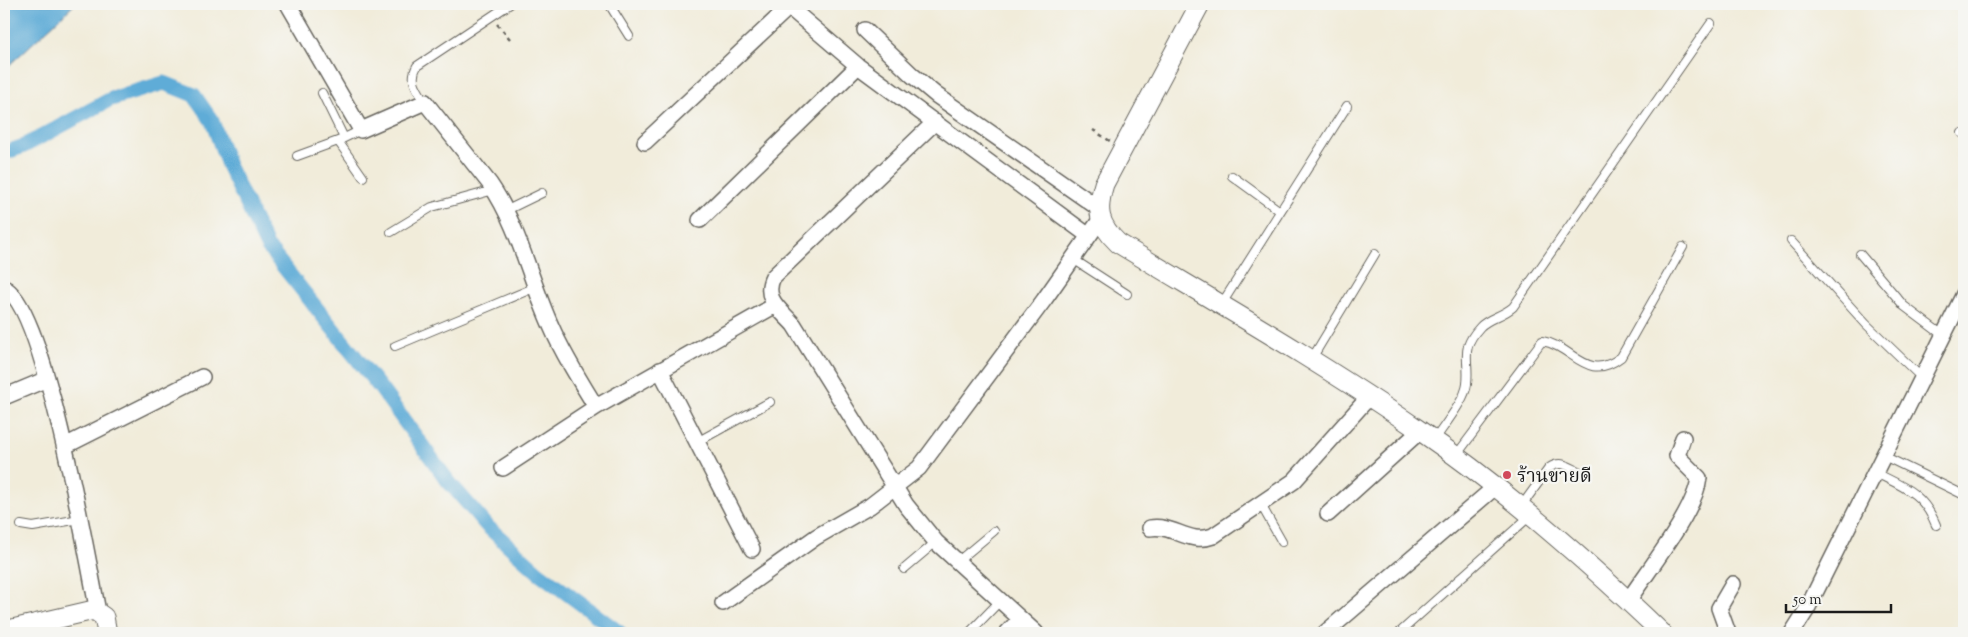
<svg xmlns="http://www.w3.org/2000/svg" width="1968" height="637" font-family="'Sorts Mill Goudy','Noto Serif Thai',serif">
<rect width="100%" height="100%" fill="#f6f6f2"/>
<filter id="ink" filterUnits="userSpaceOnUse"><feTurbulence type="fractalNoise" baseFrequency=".02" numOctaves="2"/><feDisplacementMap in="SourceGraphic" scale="10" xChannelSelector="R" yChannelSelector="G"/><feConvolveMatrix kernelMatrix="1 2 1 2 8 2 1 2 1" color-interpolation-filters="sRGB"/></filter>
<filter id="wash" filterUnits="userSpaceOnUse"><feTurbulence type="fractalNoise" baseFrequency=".0096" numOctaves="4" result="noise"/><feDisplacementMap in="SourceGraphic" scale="20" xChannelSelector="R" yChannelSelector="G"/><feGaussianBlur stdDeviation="1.12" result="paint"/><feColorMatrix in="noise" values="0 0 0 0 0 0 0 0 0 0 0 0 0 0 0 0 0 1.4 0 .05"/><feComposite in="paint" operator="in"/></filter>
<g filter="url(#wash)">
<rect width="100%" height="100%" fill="#f1ecda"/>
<path fill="#5eacd7" stroke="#3d647a" d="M 4,4 L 75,4 L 4,70 Z"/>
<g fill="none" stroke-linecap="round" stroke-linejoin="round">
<path stroke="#5eacd7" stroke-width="15" d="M 4,153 L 24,146 L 111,99 L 164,83 L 194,95 L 212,121 L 228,165 L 267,246 L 381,389 L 448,481 L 488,527 L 538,572 L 620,633"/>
</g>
</g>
<g filter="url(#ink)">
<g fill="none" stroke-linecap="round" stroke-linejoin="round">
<defs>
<path id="service" d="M 609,4 L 629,36
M 322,93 L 344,138
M 425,102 C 417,89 409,80 417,66 L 510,4
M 1962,133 L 1964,134
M 338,141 L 363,177
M 297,156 L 338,141 L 361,130
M 1232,176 L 1280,211
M 505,211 L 542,193
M 391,232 L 432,207 L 494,190
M 1791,241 L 1866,324 L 1923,379
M 1860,254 L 1904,306 L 1944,336
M 1073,259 L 1127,294
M 1221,305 L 1347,106
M 395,346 L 536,287
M 1311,360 L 1375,254
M 1434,441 C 1443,426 1465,401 1467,384 C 1470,358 1459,350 1480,327 C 1488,318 1503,316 1513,307 L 1711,23
M 697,442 L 770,402
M 1884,456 L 1964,495
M 1455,457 L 1542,341 C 1574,346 1586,384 1621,357 L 1683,247
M 1876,473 C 1904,487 1923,493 1936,525
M 1260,503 L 1282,542
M 1520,508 L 1549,468 C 1561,459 1569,467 1582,473
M 21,525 L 33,527 L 80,519
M 957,562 L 994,531
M 904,569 L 936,542
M 969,633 L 1000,601
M 1399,633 L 1530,516"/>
<path id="minor" d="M 288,4 L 361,130 L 425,102 L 490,184 C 519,226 530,280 551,326 C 563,354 580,381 596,407
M 789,7 L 858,66 L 1089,236
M 865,30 L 912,75 L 936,95 L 1100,209
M 935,122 L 773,277 C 762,299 781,310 794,325 L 906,505 L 936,542 L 1036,633
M 645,142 L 789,7 L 789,4
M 700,220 L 858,66
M 4,288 C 44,304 88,561 98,612
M 660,370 L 752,549
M 4,397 L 47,379
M 65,446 L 202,377
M 503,468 L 596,407 L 774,306
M 1328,514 L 1420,431
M 1150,528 C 1173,524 1189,545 1213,536 L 1294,481 L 1369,397
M 1628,601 C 1648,570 1695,512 1699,478 L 1677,456 L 1683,438
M 723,603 L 816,537 L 870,506 L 919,468 L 1044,300 L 1100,220
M 1007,633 L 1020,619
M 1325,633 L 1494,488
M 1728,633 L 1719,608 L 1733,584
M 1792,633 L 1806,611 L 1964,294"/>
<path id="tertiary" d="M 1200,4 L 1104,184 C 1096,210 1098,224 1118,243 C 1219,304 1322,363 1419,430 C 1505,489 1587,561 1662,633
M 4,631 L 94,610 L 104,617 L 107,633"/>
</defs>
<use href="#service" stroke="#67655e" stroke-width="10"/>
<use href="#minor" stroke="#67655e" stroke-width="18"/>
<use href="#tertiary" stroke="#67655e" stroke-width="21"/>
<path stroke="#67655e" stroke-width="2.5" stroke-dasharray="4 4" stroke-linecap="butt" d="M 497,24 L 510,39
M 1093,130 L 1110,141"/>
<use href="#service" stroke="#fff" stroke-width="8"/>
<use href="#minor" stroke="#fff" stroke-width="15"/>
<use href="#tertiary" stroke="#fff" stroke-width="19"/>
</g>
</g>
<circle fill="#d1495b" stroke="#f6f6f2" stroke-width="2" cx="1507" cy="475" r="5"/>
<g text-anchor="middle" stroke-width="4.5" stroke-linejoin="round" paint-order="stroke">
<g font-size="19" fill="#1c1c1c" stroke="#f6f6f2" text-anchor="start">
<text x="1517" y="482">ร้านขายดี</text>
</g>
</g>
<rect width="1968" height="637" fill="none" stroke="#f6f6f2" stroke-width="20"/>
<path d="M1786 604v8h105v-8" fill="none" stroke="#1c1c1c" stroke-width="2.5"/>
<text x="1793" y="604" font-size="15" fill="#1c1c1c" stroke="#f6f6f2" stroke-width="4" paint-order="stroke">50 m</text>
</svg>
